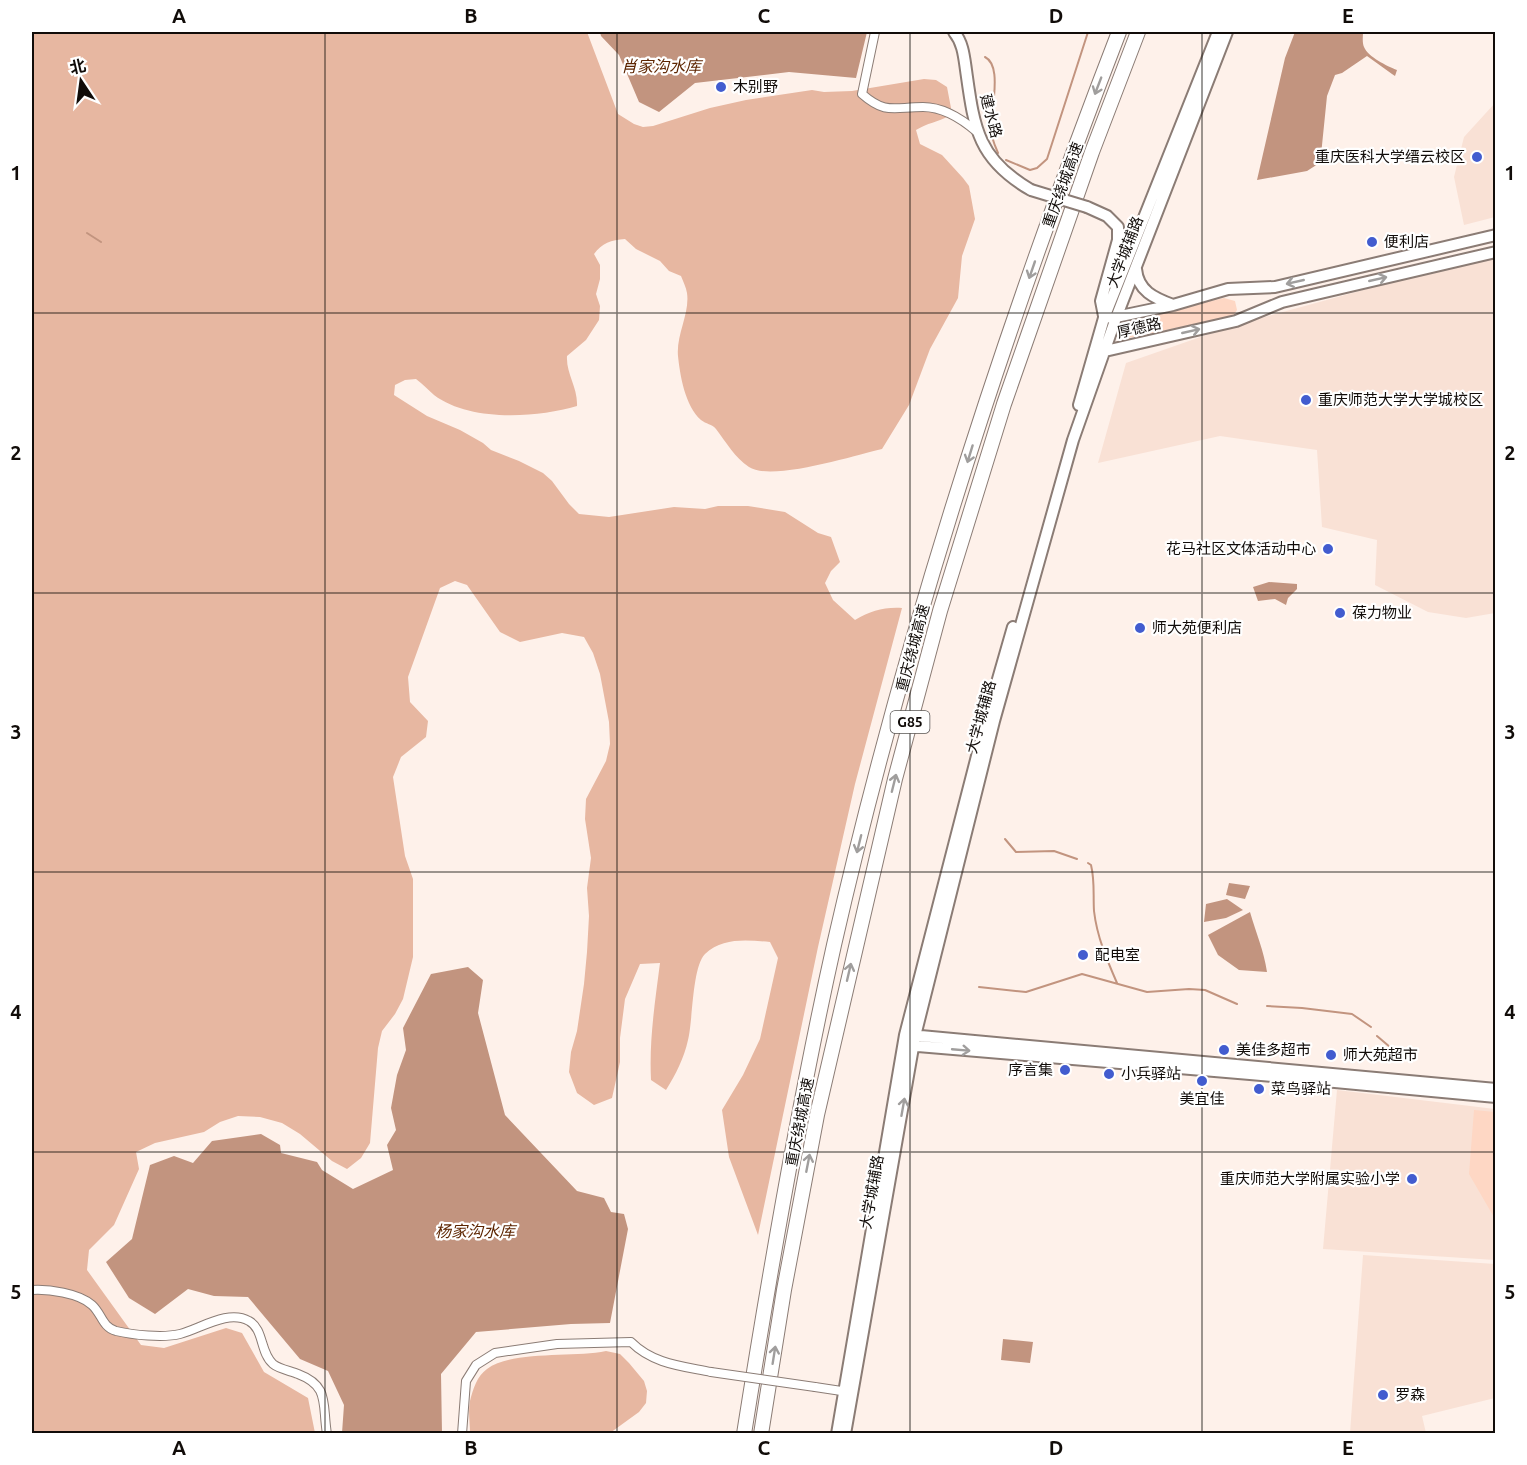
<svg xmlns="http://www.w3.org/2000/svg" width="1527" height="1465" font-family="Ubuntu,'Noto Sans SC',sans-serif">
<rect width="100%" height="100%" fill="#fef1ea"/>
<path fill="#f9e1d5" d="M 1495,103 L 1495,217 L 1464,225 L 1454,177 L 1464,137 Z
M 1495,254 L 1495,613 L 1466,618 L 1428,612 L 1375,585 L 1377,540 L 1322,527 L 1317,450 L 1220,436 L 1098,463 L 1126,363 L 1232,326 Z
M 1337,1090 L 1495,1109 L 1495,1260 L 1323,1249 Z
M 1363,1255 L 1495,1264 L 1495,1398 L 1422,1416 L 1426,1433 L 1350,1433 Z"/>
<path fill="#fed7c4" d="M 1224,298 L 1235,301 L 1237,310 L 1233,316 L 1128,338 L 1122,336 L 1120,327 L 1127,320 Z
M 1474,1110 L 1495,1112 L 1495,1219 L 1469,1174 Z"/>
<path fill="#e7b7a1" d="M 32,32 L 587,32 L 618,114 L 634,124 L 643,127 L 653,126 L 710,108 L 746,100 L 812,90 L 824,92 L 852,91 L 924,79 L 936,80 L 947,87 L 951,108 L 949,116 C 938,122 927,123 916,130 L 920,144 L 942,155 L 963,178 L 969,186 L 975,219 L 962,256 L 958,298 L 930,349 L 909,405 L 882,449 C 856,455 771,482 749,467 C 735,458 726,442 716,429 C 712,424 706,424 701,420 C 685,406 680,375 678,356 C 676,335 690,313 687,293 C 686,287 683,281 681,276 L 669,271 L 660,261 L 636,249 L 625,239 C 611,240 602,243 594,254 L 600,265 L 600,279 L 596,294 L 600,306 L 599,320 L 586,340 L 567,356 C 566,374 578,387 577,406 C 536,418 470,422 434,395 C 428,390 423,384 416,379 L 405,380 L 395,385 L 394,395 L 427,416 L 460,430 L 483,443 L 491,450 L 519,461 L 543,473 L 552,481 L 569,504 L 579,514 L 609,517 L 674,507 L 705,509 L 718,506 L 748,506 L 785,512 L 818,533 L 831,537 L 840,562 L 831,571 L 825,583 L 833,600 L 855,620 C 871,611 883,607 902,608 L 855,784 L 818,947 L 758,1235 L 729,1157 L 722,1110 L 743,1075 L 760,1039 L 778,958 L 770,942 C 747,940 723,937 705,954 C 692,967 693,1020 688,1040 C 684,1058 676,1074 666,1090 L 651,1080 C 649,1040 655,1002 660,963 L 640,964 L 625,999 L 620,1038 L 620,1062 L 612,1098 L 594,1105 L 577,1093 L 569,1072 L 571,1052 L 577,1031 L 584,984 L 587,952 L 589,916 L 587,888 L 591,858 L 585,819 L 586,799 L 606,761 L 610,744 L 609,722 L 600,674 L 593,653 L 584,637 L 562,633 L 520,642 L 500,632 L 467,585 L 455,581 L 440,588 L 408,677 L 410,702 L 428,721 L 426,737 L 401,757 L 393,777 L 405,856 L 413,879 L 413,957 L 403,999 L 395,1014 L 382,1031 L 378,1048 L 370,1143 L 361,1158 L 347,1169 L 332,1161 L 300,1134 L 282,1123 L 260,1117 L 238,1116 L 220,1122 L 204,1132 L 155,1143 L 136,1152 L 139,1169 L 114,1225 L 89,1250 L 87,1270 L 141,1345 L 164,1348 L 226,1328 L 242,1333 L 264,1372 L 308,1398 L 315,1433 L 32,1433 Z
M 606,1351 L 620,1354 L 629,1363 L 644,1381 L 647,1391 L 646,1403 L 639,1412 L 610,1433 L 470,1433 C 470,1422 468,1412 470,1401 C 473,1389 477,1376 487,1369 C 513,1350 573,1358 606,1351 Z"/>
<path fill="#c2947f" d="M 600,32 L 867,32 L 856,78 L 789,72 L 695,83 L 659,112 L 639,102 L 619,55 L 601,36 Z
M 1295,32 L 1363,32 C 1363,36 1362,42 1364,47 C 1368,57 1387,66 1397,70 L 1395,76 L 1392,74 L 1367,56 L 1342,73 L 1335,75 L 1327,96 L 1321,155 L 1318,164 L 1307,171 L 1257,180 L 1285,58 Z
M 1269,582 L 1297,584 L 1297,589 L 1288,598 L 1286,605 L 1275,599 L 1258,601 L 1253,587 Z
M 1229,883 L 1250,886 L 1245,899 L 1226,895 Z
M 1227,899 L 1243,910 L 1226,918 L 1204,922 L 1206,904 Z
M 1250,912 C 1256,933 1264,951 1267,972 L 1239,970 L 1218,955 L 1208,935 Z
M 468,967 L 483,980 L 478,1013 L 505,1115 L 577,1191 L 604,1198 L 611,1212 L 624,1214 L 628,1229 L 610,1323 L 571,1324 L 476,1332 L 441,1374 L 442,1433 L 342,1433 L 344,1405 L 328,1371 L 300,1359 L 248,1297 L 214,1296 L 188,1289 L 155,1314 L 129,1298 L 106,1262 L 132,1239 L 150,1165 L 174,1156 L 193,1163 L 212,1141 L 261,1134 L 280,1145 L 281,1153 L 317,1162 L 322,1170 L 353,1189 L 393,1170 L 387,1145 L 396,1130 L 391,1108 L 397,1075 L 406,1050 L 403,1028 L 431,974 Z
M 1003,1339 L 1033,1342 L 1030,1363 L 1001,1360 Z"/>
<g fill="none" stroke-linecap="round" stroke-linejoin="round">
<path stroke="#c2947f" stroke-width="2" d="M 985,57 C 997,63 995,85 994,97 C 994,105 989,113 989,121 C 990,132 994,144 998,153
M 1006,160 L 1030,170 L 1037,168 L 1047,159 L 1088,32
M 87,233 L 101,242
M 1005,839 L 1016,852 L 1054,851 L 1077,859
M 1088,863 L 1091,865 C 1095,881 1093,895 1094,911 C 1097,937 1107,960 1117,983
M 979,987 L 1026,992 L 1082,974 L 1147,992 L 1189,989 L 1205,990 L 1237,1004
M 1267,1006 L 1302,1008 L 1352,1014 L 1371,1027
M 1377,1036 L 1397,1053"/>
<defs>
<path id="street" d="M 875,32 L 862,94 C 886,115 894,107 923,107 C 944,107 962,119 977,132
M 32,1290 C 48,1289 79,1293 92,1305 C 102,1314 102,1327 116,1331 C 133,1335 163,1338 180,1334 C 200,1329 228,1309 249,1321 C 264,1329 260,1353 273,1364 C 279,1369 291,1371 298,1374 C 330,1386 322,1404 327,1434
M 815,1387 L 848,1392
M 462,1434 L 466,1381 L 476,1365 L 495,1353 L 557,1344 L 631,1342 C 653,1364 682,1366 711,1372"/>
<path id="secondary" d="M 954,32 C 963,43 964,56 966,70 C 974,127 977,159 1031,190
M 1087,207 L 1107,216 L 1118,227 L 1118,240 L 1101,301 L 1104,316
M 1136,269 C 1138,291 1154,298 1173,305
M 1111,318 L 1173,305 L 1228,289 L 1275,287 L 1496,235
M 1105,347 L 1105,351 L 1236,321 L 1282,302 L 1496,252
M 1079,405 L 1104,318 L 1218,32
M 910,1035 L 1496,1089
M 906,1045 L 1250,1074 L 1496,1097
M 837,1434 L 905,1035 L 986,721 L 1013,627
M 845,1434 L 915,1036 L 994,721 L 1073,440 L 1116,318 L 1227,32"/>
<path id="highway" d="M 744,1434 C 770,1270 798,1106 834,945 C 905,634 1004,329 1119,32
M 761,1434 L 784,1290 L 817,1115 L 895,779 L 940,611 L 1004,404 L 1092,152 L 1138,32"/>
</defs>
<use href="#street" stroke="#8b7c75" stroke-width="10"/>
<use href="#secondary" stroke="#8b7c75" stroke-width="14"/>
<use href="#highway" stroke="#8b7c75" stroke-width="16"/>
<use href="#street" stroke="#fff" stroke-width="8"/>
<use href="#secondary" stroke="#fff" stroke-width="10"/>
<use href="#highway" stroke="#fff" stroke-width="14"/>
<defs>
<path id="street-bridge" d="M 711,1372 L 815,1387"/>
<path id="secondary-bridge" d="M 1031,190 L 1087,207"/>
</defs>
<use href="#street-bridge" stroke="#8b7c75" stroke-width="10" stroke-linecap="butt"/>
<use href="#secondary-bridge" stroke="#8b7c75" stroke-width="14" stroke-linecap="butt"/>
<use href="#street-bridge" stroke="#fff" stroke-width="8"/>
<use href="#secondary-bridge" stroke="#fff" stroke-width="10"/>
</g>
<defs><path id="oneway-shaft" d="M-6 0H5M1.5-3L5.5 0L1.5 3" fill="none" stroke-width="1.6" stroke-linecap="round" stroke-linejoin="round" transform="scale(1.5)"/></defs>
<g stroke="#a09e9d">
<use href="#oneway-shaft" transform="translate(1098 86) rotate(111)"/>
<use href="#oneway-shaft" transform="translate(1032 270) rotate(109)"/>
<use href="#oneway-shaft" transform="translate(1378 279) rotate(-13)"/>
<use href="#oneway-shaft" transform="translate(1295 282) rotate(167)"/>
<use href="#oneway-shaft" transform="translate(1191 331) rotate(-13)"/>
<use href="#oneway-shaft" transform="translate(970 454) rotate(107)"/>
<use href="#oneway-shaft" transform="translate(894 783) rotate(-76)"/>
<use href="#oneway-shaft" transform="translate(859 844) rotate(104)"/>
<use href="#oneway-shaft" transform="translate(849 972) rotate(-77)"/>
<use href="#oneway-shaft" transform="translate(961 1050) rotate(5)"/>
<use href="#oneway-shaft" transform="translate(903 1107) rotate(-80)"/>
<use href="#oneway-shaft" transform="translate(808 1163) rotate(-79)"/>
<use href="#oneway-shaft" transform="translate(774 1355) rotate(-81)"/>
</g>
<path fill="none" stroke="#110c09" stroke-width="1.5" stroke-opacity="0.55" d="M 325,32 L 325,1434M 617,32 L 617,1434M 910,32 L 910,1434M 1202,32 L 1202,1434M 32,313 L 1496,313M 32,593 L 1496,593M 32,872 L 1496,872M 32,1152 L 1496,1152"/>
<g fill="#425ccf" stroke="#fff" stroke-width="2">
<circle cx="721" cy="87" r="6"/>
<circle cx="1477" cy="157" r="6"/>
<circle cx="1372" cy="242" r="6"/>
<circle cx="1306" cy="400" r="6"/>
<circle cx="1328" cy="549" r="6"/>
<circle cx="1340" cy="613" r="6"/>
<circle cx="1140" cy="628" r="6"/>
<circle cx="1083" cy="955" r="6"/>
<circle cx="1224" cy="1050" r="6"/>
<circle cx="1331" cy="1055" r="6"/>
<circle cx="1065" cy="1070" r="6"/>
<circle cx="1109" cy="1074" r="6"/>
<circle cx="1202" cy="1081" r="6"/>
<circle cx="1259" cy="1089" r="6"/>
<circle cx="1412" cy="1179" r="6"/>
<circle cx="1383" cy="1395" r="6"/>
</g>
<g text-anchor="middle" stroke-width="4.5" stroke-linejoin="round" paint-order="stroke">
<rect fill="#fff" stroke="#585553" stroke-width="1.5" x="890.5" y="711" width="39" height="22" rx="4.5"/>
<g font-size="14" font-weight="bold" fill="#110c09">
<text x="910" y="727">G85</text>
</g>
<g font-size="15" fill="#110c09" stroke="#fff" text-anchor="start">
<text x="733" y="92">木别野</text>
<text x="1465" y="162" text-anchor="end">重庆医科大学缙云校区</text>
<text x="1384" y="247">便利店</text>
<text x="1318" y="405">重庆师范大学大学城校区</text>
<text x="1316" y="554" text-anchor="end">花马社区文体活动中心</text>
<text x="1352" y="618">葆力物业</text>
<text x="1152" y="633">师大苑便利店</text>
<text x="1095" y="960">配电室</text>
<text x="1236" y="1055">美佳多超市</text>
<text x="1343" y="1060">师大苑超市</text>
<text x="1053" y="1075" text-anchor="end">序言集</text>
<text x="1121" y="1079">小兵驿站</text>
<text x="1271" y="1094">菜鸟驿站</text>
<text x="1202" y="1104" text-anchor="middle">美宜佳</text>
<text x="1400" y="1184" text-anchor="end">重庆师范大学附属实验小学</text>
<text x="1395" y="1400">罗森</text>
</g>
<g font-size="15" fill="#110c09" stroke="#fff">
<text transform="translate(991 116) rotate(75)" y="5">建水路</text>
<text transform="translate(1063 185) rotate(-70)" y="5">重庆绕城高速</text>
<text transform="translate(1125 252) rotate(-69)" y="5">大学城辅路</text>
<text transform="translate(1139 328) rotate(-13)" y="5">厚德路</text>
<text transform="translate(913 648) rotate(-75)" y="5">重庆绕城高速</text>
<text transform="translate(981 717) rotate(-75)" y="5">大学城辅路</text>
<text transform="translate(800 1122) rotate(-79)" y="5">重庆绕城高速</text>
<text transform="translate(872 1192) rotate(-80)" y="5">大学城辅路</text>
</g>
<g font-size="16" font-style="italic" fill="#5d2501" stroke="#fff">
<text x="661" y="72">肖家沟水库</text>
<text x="475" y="1237">杨家沟水库</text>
</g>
</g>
<rect width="1527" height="1465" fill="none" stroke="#ffffff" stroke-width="66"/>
<g transform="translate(81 81) rotate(347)" stroke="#ffffff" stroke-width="4.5" paint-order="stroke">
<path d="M0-4.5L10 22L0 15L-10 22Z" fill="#110c09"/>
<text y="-9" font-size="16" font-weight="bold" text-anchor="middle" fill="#110c09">北</text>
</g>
<rect x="33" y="33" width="1461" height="1399" fill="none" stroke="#110c09" stroke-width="2"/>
<g font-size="20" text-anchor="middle" font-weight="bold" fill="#110c09">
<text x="179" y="23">A</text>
<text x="471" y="23">B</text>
<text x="764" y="23">C</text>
<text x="1056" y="23">D</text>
<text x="1348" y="23">E</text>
<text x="16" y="180">1</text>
<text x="1510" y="180">1</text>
<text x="16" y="460">2</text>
<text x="1510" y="460">2</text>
<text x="16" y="739">3</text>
<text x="1510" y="739">3</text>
<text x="16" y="1019">4</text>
<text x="1510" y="1019">4</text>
<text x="16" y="1299">5</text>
<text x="1510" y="1299">5</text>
<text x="179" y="1455">A</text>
<text x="471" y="1455">B</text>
<text x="764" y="1455">C</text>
<text x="1056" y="1455">D</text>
<text x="1348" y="1455">E</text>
</g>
</svg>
